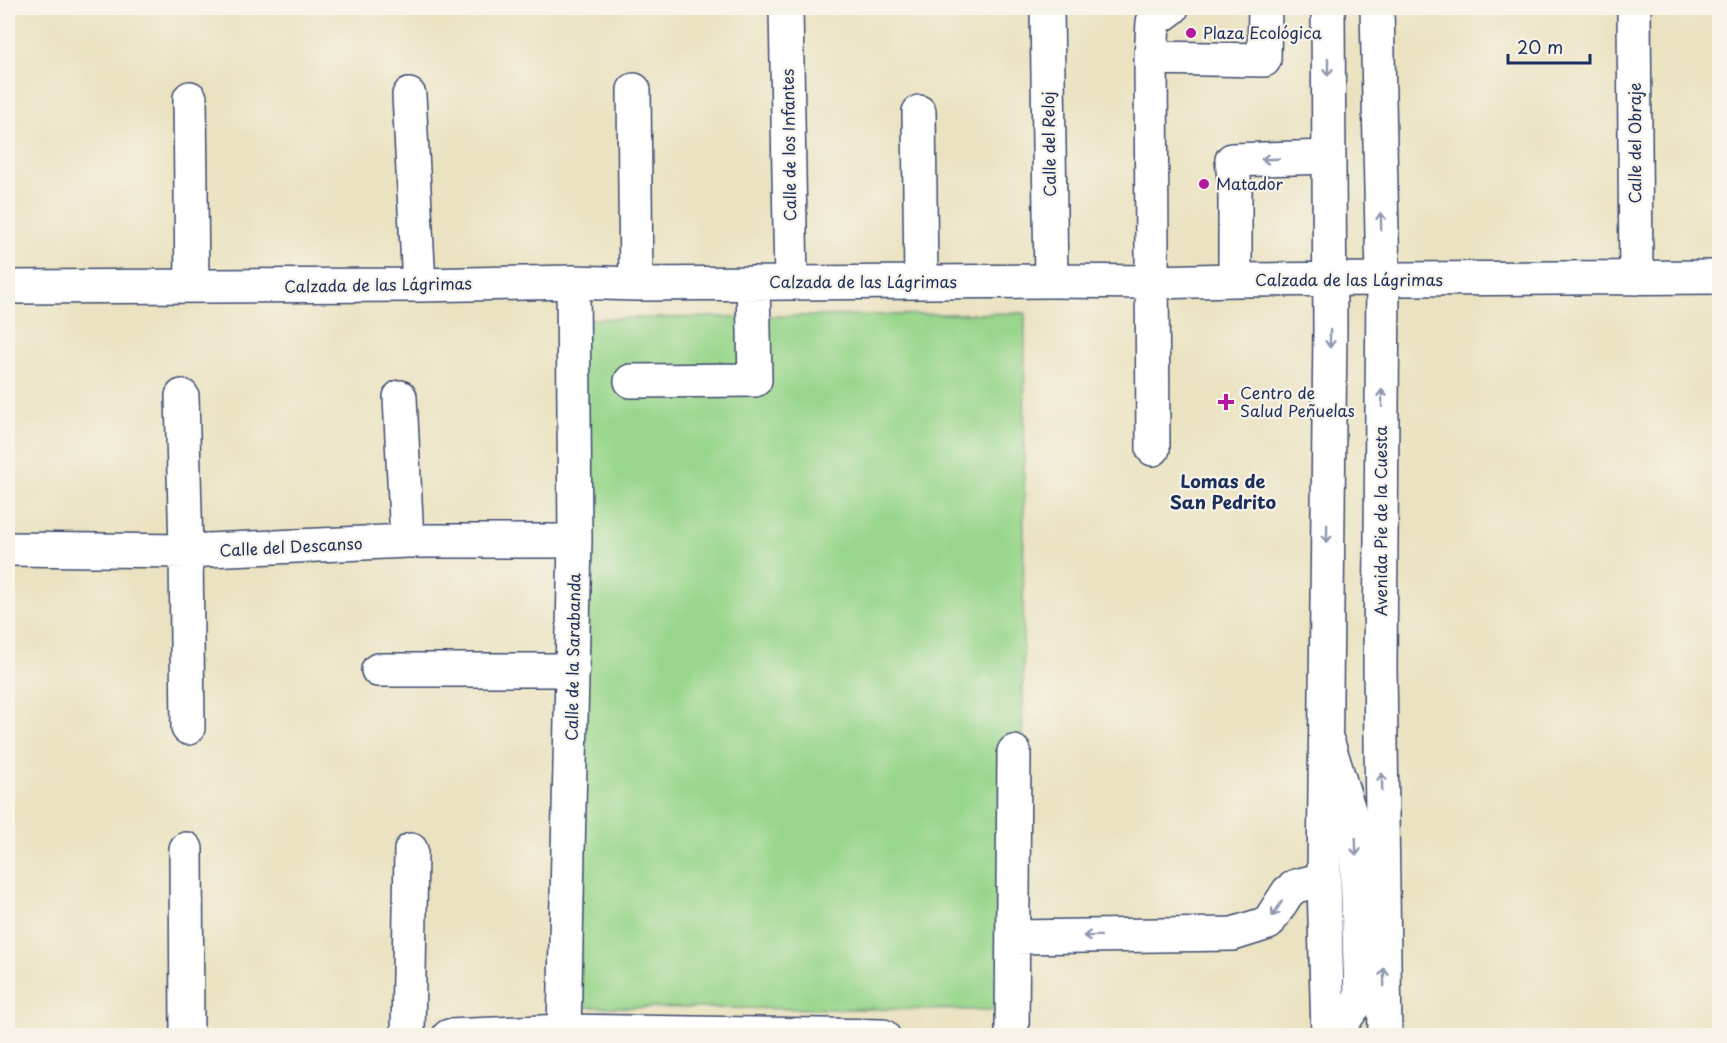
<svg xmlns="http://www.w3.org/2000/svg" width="1727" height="1043" font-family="'Playpen Sans',sans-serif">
<rect width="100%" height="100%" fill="#f7f3e8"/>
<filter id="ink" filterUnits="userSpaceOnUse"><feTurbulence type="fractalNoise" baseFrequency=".0167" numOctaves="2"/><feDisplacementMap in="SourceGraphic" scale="12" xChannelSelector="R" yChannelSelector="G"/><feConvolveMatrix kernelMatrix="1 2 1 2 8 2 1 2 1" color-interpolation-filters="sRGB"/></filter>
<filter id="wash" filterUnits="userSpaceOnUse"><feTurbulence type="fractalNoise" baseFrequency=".008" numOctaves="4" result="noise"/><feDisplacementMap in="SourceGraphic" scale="24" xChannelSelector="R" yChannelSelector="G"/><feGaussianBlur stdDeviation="1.35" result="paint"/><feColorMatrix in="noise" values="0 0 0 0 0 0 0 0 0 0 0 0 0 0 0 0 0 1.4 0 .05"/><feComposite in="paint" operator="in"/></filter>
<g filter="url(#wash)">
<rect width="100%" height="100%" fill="#eae2c0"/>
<path fill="#98d68b" stroke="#5a8274" stroke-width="1.5" d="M 1025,313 L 1021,1010 L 576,1007 L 581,319 Z"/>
</g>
<g filter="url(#ink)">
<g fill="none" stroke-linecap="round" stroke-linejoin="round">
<defs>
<path id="minor" d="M 786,8 L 791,283
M 1047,8 L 1051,281
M 1634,8 L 1636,278
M 1151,58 L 1264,60 L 1265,8
M 634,90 L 636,284
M 409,95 L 419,285
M 190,98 L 192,286
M 919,112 L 921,282
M 1235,280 L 1235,188 L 1232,160 L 1328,157
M 8,287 L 419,285 L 573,282 L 636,284 L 1051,281 L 1152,282 L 1235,280 L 1720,277
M 631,381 L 755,380 L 753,283
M 182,396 L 186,551 L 188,728
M 400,397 L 407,541
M 1153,449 L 1151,58 L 1153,22 L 1172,8
M 8,549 L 186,551 L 407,541 L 575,541
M 378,670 L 573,670
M 1328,743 L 1356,833 L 1361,997 L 1332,1036
M 186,849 L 187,1036
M 1013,937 L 1233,934 L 1268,923 L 1288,892 L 1296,886 L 1324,879
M 564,1031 L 575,541 L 573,282
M 408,1036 L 411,850
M 1012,1036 L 1014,752"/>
<path id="major" d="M 1328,8 L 1330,329 L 1324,879 L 1328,1036
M 1377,8 L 1383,279 L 1380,667 L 1385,1036
M 449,1036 L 564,1031 L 883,1036"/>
</defs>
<use href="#minor" stroke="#3a4a6d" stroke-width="36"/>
<use href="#major" stroke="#3a4a6d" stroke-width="36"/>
<use href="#minor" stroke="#fff" stroke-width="33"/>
<use href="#major" stroke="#fff" stroke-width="33"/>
</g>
<defs><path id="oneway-shaft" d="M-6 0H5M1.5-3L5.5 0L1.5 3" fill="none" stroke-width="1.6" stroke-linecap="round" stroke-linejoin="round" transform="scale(1.5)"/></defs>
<g stroke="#8d97ae">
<use href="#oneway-shaft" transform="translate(1328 67) rotate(90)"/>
<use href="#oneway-shaft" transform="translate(1270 159) rotate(178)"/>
<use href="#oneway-shaft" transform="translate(1381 221) rotate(-91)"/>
<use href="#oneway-shaft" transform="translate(1330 339) rotate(91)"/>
<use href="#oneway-shaft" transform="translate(1382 398) rotate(-90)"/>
<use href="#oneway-shaft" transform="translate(1327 534) rotate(91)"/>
<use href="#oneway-shaft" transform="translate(1382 782) rotate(-91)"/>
<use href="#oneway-shaft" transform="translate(1356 847) rotate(88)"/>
<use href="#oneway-shaft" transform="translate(1277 909) rotate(123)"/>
<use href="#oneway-shaft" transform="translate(1092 936) rotate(179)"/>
<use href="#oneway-shaft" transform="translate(1384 977) rotate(-91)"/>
</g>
</g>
<g fill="#b5179e" stroke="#f7f3e8" stroke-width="2">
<circle cx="1191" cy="33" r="6"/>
<circle cx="1204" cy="184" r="6"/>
<path d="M1223 393h6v6h6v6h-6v6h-6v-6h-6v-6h6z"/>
</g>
<g text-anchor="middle" stroke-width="4.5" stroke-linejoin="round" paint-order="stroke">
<g font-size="16" fill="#1b2f5e" stroke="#f7f3e8" text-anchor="start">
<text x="1203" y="39">Plaza Ecológica</text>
<text x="1216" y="190">Matador</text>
<text x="1240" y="399">Centro de<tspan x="1240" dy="18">Salud Peñuelas</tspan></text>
</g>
<g font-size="16" fill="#1b2f5e" stroke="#f7f3e8">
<text transform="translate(1635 143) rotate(-90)" y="6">Calle del Obraje</text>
<text transform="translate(1049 144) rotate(-91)" y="6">Calle del Reloj</text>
<text transform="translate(789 145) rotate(-91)" y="6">Calle de los Infantes</text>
<text x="1349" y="286">Calzada de las Lágrimas</text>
<text x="863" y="288">Calzada de las Lágrimas</text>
<text transform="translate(378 285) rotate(-1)" y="6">Calzada de las Lágrimas</text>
<text transform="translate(1381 521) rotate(-90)" y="6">Avenida Pie de la Cuesta</text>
<text transform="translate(291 547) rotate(-3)" y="6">Calle del Descanso</text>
<text transform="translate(573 657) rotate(-89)" y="6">Calle de la Sarabanda</text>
</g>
<g font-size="18" font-weight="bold" fill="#1b2f5e" stroke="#f7f3e8">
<text x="1223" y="488">Lomas de<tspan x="1223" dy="21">San Pedrito</tspan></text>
</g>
</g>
<rect width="1727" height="1043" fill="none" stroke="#f7f3e8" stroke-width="30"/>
<path d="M1508 54v9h82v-9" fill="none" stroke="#1b2f5e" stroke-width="3"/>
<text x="1517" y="54" font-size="18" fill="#1b2f5e" stroke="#f7f3e8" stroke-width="4.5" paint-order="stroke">20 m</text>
</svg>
